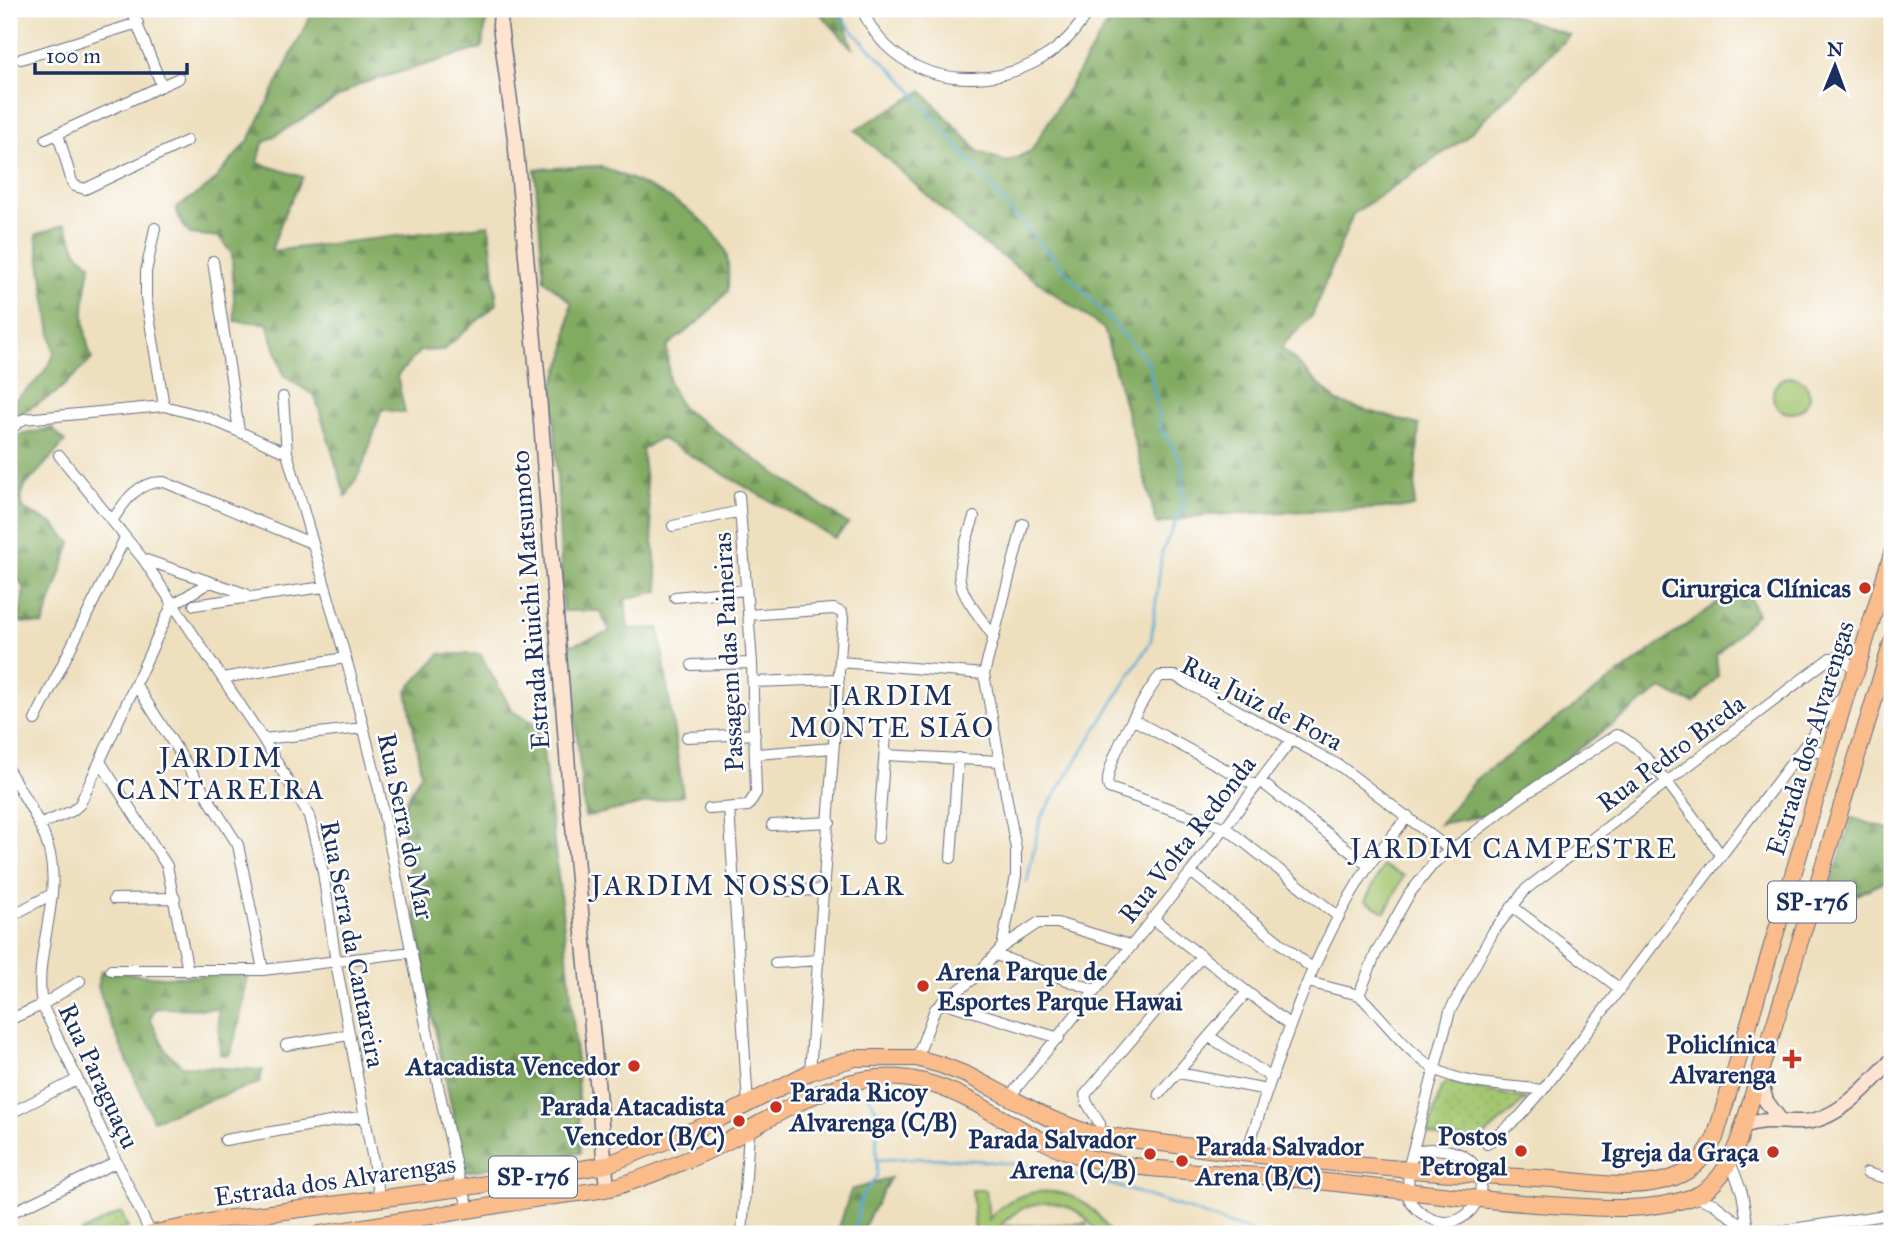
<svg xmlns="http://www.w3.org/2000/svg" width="1901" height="1243" font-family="'IM FELL Great Primer',serif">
<defs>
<pattern id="forest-firs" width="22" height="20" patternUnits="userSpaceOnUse" patternTransform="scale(1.75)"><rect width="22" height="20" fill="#82ab62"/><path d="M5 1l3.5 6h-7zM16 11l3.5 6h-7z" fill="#6a8c54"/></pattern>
<pattern id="park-dots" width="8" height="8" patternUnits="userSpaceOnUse" patternTransform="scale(1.75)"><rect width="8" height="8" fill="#a3c66f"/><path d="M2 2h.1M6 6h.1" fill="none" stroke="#8caa63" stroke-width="1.8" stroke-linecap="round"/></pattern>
</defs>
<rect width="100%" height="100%" fill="#fff"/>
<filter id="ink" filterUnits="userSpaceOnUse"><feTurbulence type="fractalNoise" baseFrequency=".0143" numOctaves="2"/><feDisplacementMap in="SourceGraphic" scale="14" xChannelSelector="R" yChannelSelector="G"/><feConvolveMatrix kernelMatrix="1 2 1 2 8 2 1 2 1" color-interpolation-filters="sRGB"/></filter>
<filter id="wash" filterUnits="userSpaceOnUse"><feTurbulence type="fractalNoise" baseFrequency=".00686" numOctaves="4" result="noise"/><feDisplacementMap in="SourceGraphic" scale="28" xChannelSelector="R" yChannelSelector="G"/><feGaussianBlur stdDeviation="1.57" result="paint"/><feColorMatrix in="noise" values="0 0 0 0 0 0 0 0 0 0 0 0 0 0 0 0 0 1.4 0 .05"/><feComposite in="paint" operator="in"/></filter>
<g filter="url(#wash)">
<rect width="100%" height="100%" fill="#eedfbe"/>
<path fill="#a3c66f" stroke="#5f7a66" stroke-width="2" d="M1773 395a18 18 0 1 1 36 0a18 18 0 1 1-36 0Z
M 1383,866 L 1404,876 L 1385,912 L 1365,901 Z
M 972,1190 L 986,1190 L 989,1219 C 1023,1177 1087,1184 1110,1234 L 1097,1234 C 1074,1191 1019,1194 995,1234 L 975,1234 Z
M 1086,1223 L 1087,1234 L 1006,1234 L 1005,1226 Z"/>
<path fill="url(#forest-firs)" stroke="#4e6d60" stroke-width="2" d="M 314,9 L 488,9 L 482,48 L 360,84 L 263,143 L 258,163 L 303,177 L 285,212 L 271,251 L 489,225 L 497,304 L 443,350 L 420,351 L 397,376 L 405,413 L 382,409 L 363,466 L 346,497 L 315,396 L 284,376 L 267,323 L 235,321 L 232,254 L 219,237 L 190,234 L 181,223 L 176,208 L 210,185 L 249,140 Z
M 816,9 L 841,9 L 853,49 Z
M 1116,9 L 1496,9 L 1570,35 L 1464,139 L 1353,214 L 1312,316 L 1281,347 L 1337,402 L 1419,425 L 1414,507 L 1205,515 L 1157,524 L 1104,329 L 969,233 L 855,130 L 922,91 L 979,152 L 1007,162 L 1031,151 Z
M 599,166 C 640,182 702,207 724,248 C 730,259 728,279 728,291 L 702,319 L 667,346 L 669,383 L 681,407 L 848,524 L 835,538 L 660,438 L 642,450 L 659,591 L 625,599 L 628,629 L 659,628 L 683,795 L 585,817 L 568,646 L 610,632 L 600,611 L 563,611 L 553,386 L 565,354 L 571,302 L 544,280 L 535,169 Z
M 65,224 L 79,255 L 91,264 C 83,298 80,326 92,359 L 56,393 L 9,420 L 9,404 C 29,389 44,378 54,354 L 36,235 Z
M 52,428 L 65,442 L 25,486 L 20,498 L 24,510 L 52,523 L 71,543 L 43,625 L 19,622 L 24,589 L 9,562 L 9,445 L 16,436 Z
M 1749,596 L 1757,614 L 1716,655 L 1718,676 L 1694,703 L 1661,689 L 1488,815 L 1439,824 L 1475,780 L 1643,656 L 1719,602 Z
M 440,654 L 480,654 L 513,712 L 540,726 C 556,868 578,1010 580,1153 L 465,1172 L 427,990 L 400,812 L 421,773 L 407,690 Z
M 1852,818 L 1892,830 L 1892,878 L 1839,903 L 1826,899 Z
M 101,971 L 162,977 L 248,975 L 238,1029 L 229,1055 L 220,1054 L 218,1009 L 155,1008 L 150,1019 L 167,1052 L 182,1066 L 263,1070 L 259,1083 L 153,1120 L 106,1012 L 98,986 Z
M 890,1178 L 860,1234 L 837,1234 L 851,1190 Z"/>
<path fill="url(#park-dots)" stroke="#5f7a66" stroke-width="2" d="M 1448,1082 L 1526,1099 L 1474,1145 L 1428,1134 L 1441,1087 Z
M 121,1212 L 128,1228 L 110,1234 L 77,1234 Z"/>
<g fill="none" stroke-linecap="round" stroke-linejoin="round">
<path stroke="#57a9d2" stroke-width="2.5" d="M 834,9 L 860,39 L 903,80 L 1013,213 L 1149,363 L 1161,429 L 1182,462 L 1184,503 L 1162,552 L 1151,641 L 1040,819 L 1027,882
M 876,1160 C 948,1155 1024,1162 1094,1180 C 1150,1194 1204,1216 1258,1234
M 853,1234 L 862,1196 L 877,1176 L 876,1109 L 866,1092"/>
</g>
</g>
<g filter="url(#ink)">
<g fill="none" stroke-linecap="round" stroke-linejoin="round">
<defs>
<path id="street" d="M 131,9 L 162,86
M 862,9 C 902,106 1044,96 1089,9
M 21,59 L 138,23
M 58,134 L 72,182 L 75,186 L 85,189 L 187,141
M 46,139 L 179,78
M 155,228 L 146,272 L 146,298 L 164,406
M 213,261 L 239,431
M 283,397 L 287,453 L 350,673 L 379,790 L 439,1090 L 461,1188 L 471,1210
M 9,430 L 24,419 L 164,406 L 206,417 L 287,453
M 59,455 L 143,559 L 263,739 L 309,816 L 323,872 L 336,963 L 380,1198
M 974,517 C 952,584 952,580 994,637
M 112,521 C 125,501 137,481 164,482 L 311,543
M 673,526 L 740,511
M 143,559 L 246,594
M 675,597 L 746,590
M 194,605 L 324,587
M 748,615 L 834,609 L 842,613 L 843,618 L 810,1072
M 840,662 L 984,674
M 692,665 L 752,663
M 222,678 L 345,658
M 753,682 L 839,679
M 136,685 L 238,845 L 263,970
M 35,720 L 125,538
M 1134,720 L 1256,786
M 687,737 L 755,734
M 263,739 L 363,728
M 1803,751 L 1819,751 L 1830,758
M 757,754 L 833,748
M 885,755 L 999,761
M 101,763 L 167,866 L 188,971
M 9,771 C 24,797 43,824 50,854 C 61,904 33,955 42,1005 L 151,1234
M 1260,781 L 1369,866
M 729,808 L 748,1105
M 709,809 L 748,806 L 756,793 L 752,663 L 739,496
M 39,825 L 72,811 L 80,804 L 172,605 L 210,582
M 772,825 L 830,822
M 878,838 L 887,722
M 951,858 L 958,758
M 1191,872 L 1313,969
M 784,891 L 825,890
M 114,899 L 175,898
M 1512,906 L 1620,989
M 9,917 L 50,895
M 1339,917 L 1226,828 L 1109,788 C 1099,773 1147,690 1160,676 L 1175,676 L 1187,683 L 1340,766 L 1449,849
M 1152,918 L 1290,1025
M 1002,947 L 1016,876 L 1016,849 L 984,674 L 1023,524
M 996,955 L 1095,990
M 775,963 L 819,960
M 111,970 L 263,970 L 412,952
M 1308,982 L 1359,995
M 942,1002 L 1059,1038
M 9,1020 L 42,1005 L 80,981
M 1210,1037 L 1272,1078
M 286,1045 L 349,1035
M 917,1058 L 935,1009 L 973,979 L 1002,947 L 1038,923 L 1057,923 L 1129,945
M 1179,1073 L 1267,1090
M 1543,1090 C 1509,1085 1462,1086 1432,1067 C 1404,1049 1383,1018 1359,995 L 1376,953 L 1410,893 L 1434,863 L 1518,799 L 1616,735 C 1641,739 1703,831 1721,855
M 1159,1094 L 1247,992
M 1010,1096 L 1191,872 L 1292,739
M 9,1114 L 76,1080
M 1100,1124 L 1087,1103 L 1085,1095 L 1202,956
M 225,1140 L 365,1116
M 1487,1144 L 1520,1116 L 1543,1090 L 1841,698
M 1247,1151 C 1279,1054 1311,953 1368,867 C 1380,849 1395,833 1408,816
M 1411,1160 C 1419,1147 1430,1148 1444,1150 C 1510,1159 1476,1243 1428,1217 C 1420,1213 1413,1207 1409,1199 L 1408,1169 L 1450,1011 L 1493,932 L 1526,889 L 1830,658 L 1843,657 L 1856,672
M 1730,1161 L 1742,1193 L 1749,1234
M 1867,1173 L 1892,1180
M 1694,1196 L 1714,1204 L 1748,1230
M 9,1214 L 117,1162
M 1445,1222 L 1446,1234
M 742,1234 L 749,1132
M 1759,1234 L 1892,1214"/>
<path id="secondary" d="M 501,9 L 500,26 L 515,139 L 538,383 L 570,794 L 607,1188
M 1759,1076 L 1766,1101 L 1781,1121
M 1743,1126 C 1764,1117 1782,1123 1803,1122 C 1839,1120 1869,1084 1892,1060"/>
<path id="primary" d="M 150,1234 L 224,1219 L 461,1188 L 606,1165 L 711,1123 L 810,1072 L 855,1058 L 917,1058 L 941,1065 L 967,1075 L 1051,1119 L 1088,1133 C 1235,1154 1389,1171 1537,1178 C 1581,1180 1633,1193 1675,1177 C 1695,1170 1705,1156 1715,1138 L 1848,689 L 1856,672 L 1892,553
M 320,1234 C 389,1223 459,1212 528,1200 C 555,1195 583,1194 610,1188 C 639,1181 667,1168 694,1157 C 768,1127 839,1059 924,1082 C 981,1097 1025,1140 1081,1156 C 1144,1173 1230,1172 1297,1179 C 1382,1187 1466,1200 1551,1205 C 1599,1208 1647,1213 1693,1197 C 1717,1188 1730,1163 1739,1140 L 1892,642"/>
</defs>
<use href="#street" stroke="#656d80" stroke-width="12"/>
<use href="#secondary" stroke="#656d80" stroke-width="17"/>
<use href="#primary" stroke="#656d80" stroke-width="18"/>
<use href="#street" stroke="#fff" stroke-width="10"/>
<use href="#secondary" stroke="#fde4d1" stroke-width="14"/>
<use href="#primary" stroke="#fabc8b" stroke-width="16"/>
</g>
</g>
<g fill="#c8321e" stroke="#fff" stroke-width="2.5">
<circle cx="1865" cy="588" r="7"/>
<circle cx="923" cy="986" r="7"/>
<path d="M1788.5 1048.5h7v7h7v7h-7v7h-7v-7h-7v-7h7z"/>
<circle cx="634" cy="1066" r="7"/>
<circle cx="776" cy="1107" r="7"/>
<circle cx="739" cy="1121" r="7"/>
<circle cx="1521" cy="1151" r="7"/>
<circle cx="1773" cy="1152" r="7"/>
<circle cx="1150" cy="1154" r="7"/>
<circle cx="1182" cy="1161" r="7"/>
</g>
<g text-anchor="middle" stroke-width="5" stroke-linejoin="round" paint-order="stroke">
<g fill="#fff" stroke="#5f6d8e" stroke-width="2">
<rect x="1768" y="881.5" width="88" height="41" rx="5"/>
<rect x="489" y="1156.5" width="88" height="41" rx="5"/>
</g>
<g font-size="24" font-weight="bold" fill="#1b2f5e">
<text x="1812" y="910">SP-176</text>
<text x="533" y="1185">SP-176</text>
</g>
<g font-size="26" font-weight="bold" fill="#1b2f5e" stroke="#fff" text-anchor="end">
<text x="1851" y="597">Cirurgica Clínicas</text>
<text x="937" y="980" text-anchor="start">Arena Parque de<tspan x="937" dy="30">Esportes Parque Hawai</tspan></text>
<text x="1776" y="1053">Policlínica<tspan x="1776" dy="30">Alvarenga</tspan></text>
<text x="620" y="1075">Atacadista Vencedor</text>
<text x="790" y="1101" text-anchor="start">Parada Ricoy<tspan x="790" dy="30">Alvarenga (C/B)</tspan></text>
<text x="725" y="1115">Parada Atacadista<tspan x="725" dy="30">Vencedor (B/C)</tspan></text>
<text x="1507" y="1145">Postos<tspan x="1507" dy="30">Petrogal</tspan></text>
<text x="1136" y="1148">Parada Salvador<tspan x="1136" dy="30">Arena (C/B)</tspan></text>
<text x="1196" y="1155" text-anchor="start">Parada Salvador<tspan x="1196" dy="30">Arena (B/C)</tspan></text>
<text x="1759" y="1161">Igreja da Graça</text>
</g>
<g font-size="26" fill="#1b2f5e" stroke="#fff">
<text transform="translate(530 600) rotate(-94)" y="9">Estrada Riuichi Matsumoto</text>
<text transform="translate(728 652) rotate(-93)" y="9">Passagem das Paineiras</text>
<text transform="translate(1262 703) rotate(27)" y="9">Rua Juiz de Fora</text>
<text transform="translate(1810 738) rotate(-73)" y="9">Estrada dos Alvarengas</text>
<text transform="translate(1671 753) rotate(-37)" y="9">Rua Pedro Breda</text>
<text transform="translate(406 826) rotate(78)" y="9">Rua Serra do Mar</text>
<text transform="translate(1187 839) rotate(-52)" y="9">Rua Volta Redonda</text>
<text transform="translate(353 944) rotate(79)" y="9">Rua Serra da Cantareira</text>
<text transform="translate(99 1076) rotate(65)" y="9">Rua Paraguaçu</text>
<text transform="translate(335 1180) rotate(-8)" y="9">Estrada dos Alvarengas</text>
</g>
<g font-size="28" letter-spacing="2" fill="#1b2f5e" stroke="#fff">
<text x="892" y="705">JARDIM<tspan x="892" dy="32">MONTE SIÃO</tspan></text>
<text x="221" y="767">JARDIM<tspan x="221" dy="32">CANTAREIRA</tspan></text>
<text x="1514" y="858">JARDIM CAMPESTRE</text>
<text x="748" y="895">JARDIM NOSSO LAR</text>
</g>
</g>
<rect width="1901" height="1243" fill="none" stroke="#fff" stroke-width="35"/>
<g transform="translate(1835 66) rotate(1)" stroke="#ffffff" stroke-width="5" paint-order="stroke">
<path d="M0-5L12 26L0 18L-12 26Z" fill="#1b2f5e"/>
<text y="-10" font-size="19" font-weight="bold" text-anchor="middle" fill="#1b2f5e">N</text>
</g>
<path d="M35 63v10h152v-10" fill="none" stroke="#1b2f5e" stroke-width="3.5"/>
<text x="46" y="63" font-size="21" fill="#1b2f5e" stroke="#ffffff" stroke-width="5" paint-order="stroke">100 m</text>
</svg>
